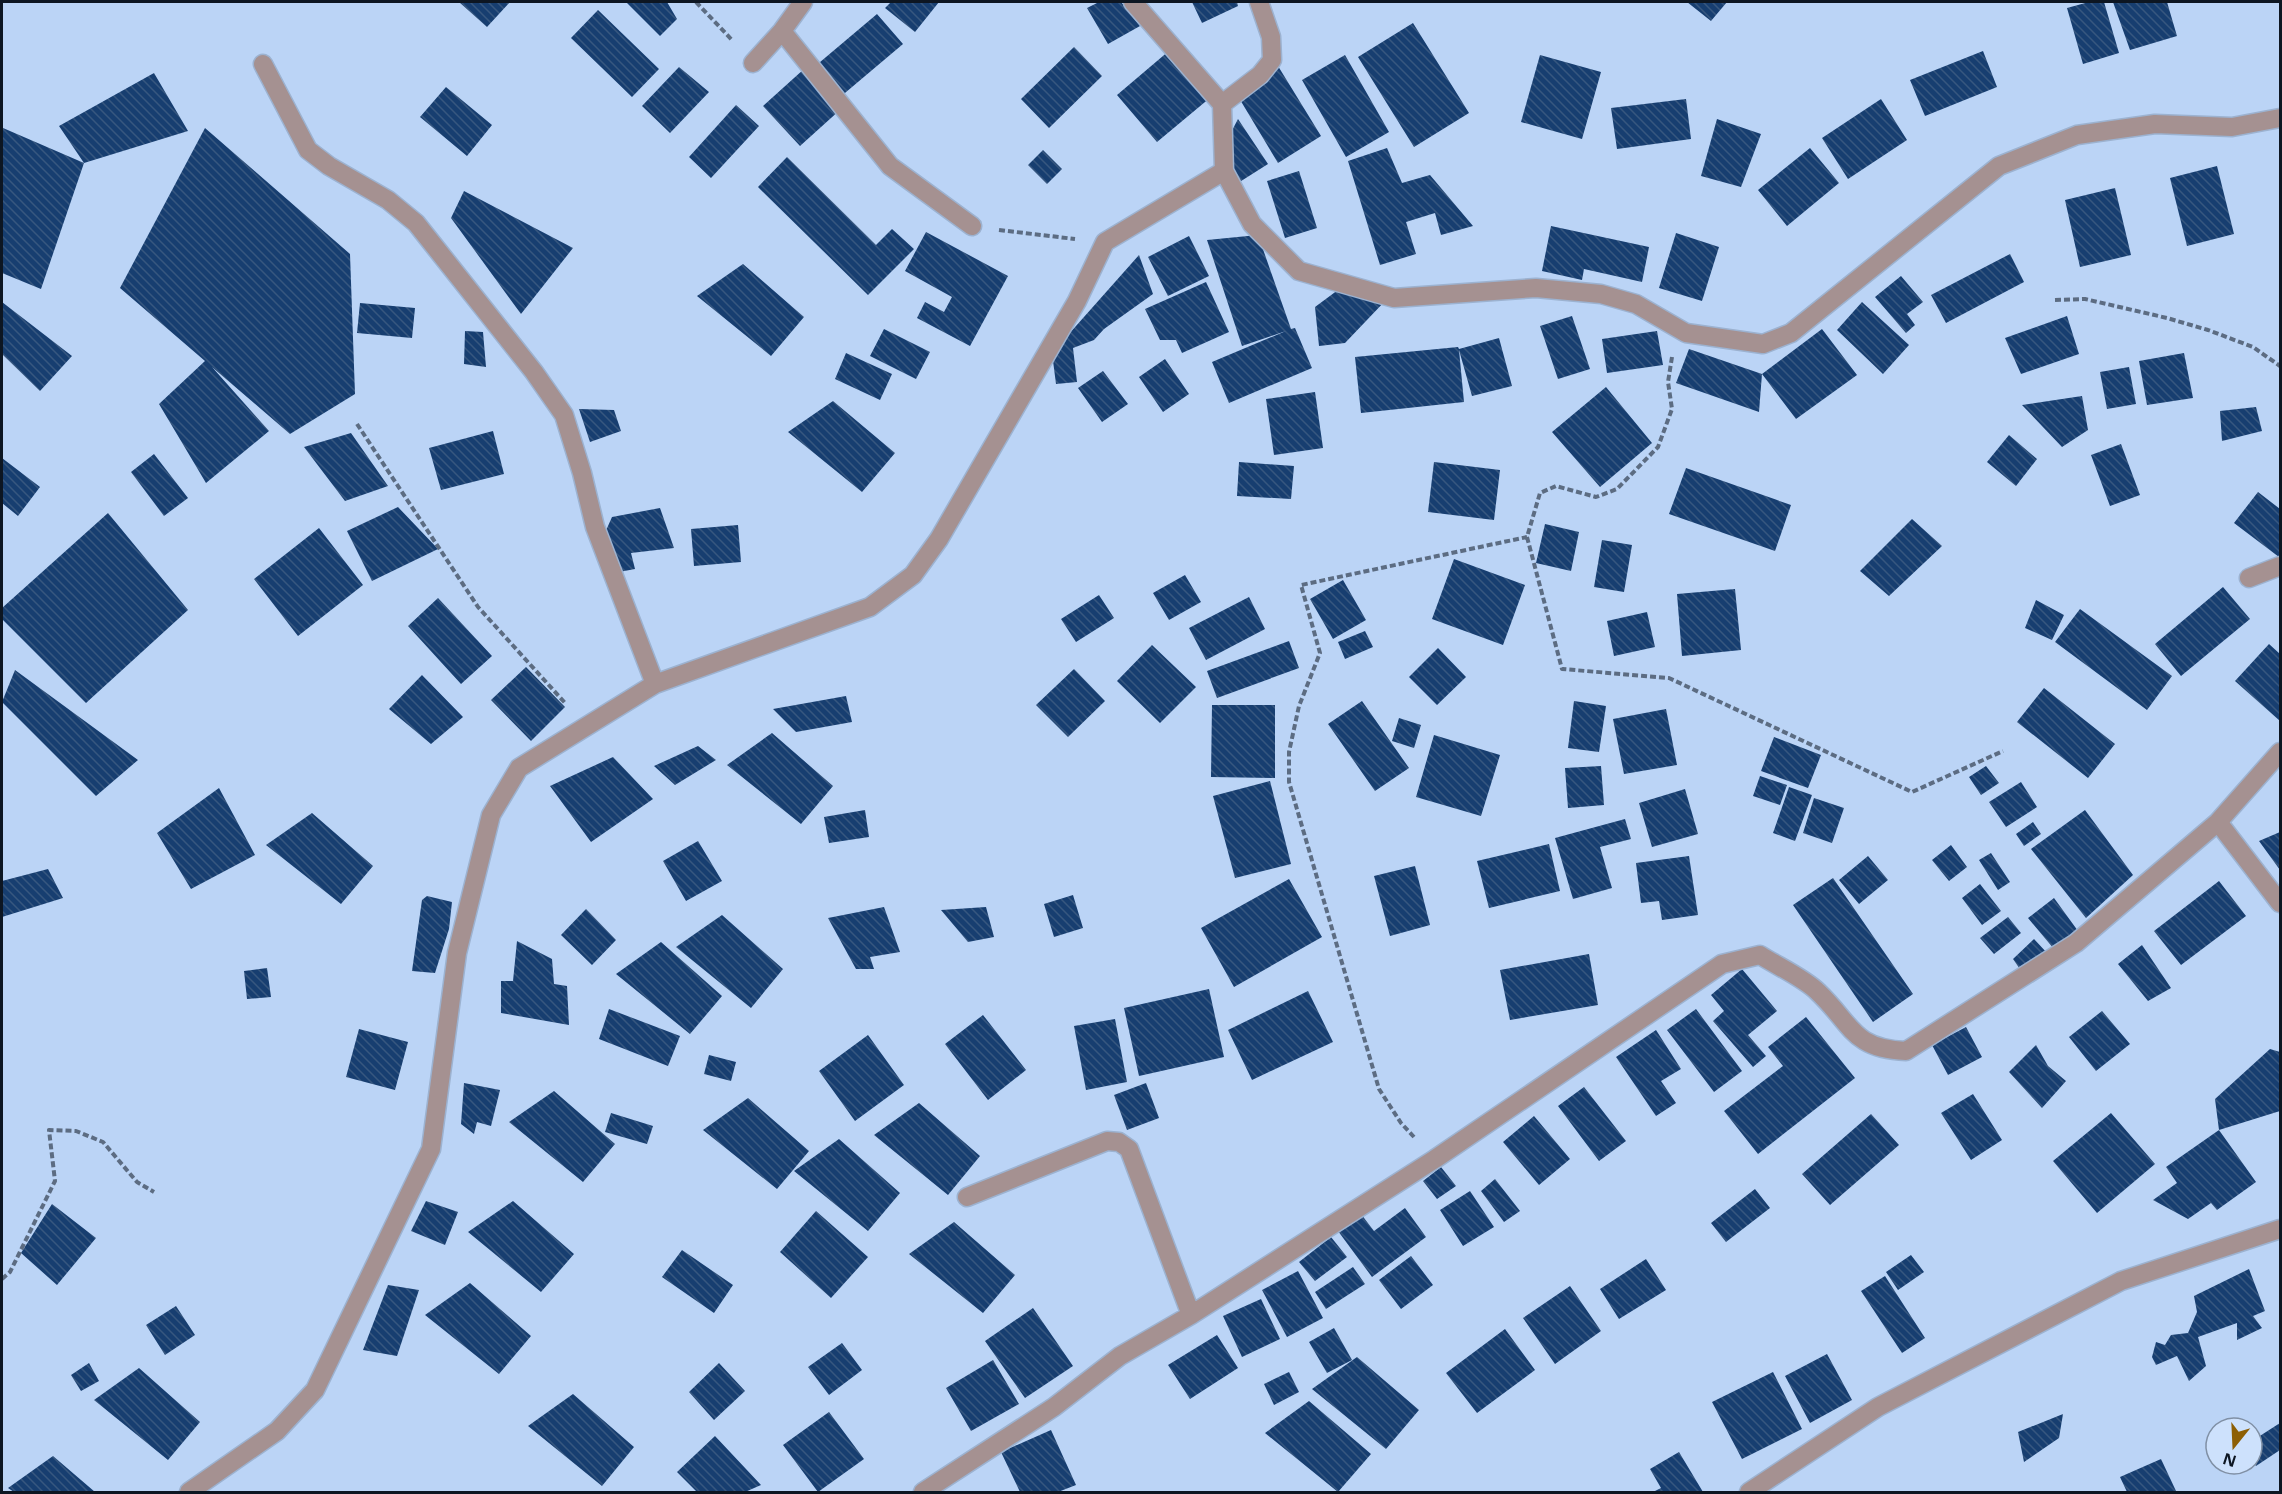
<svg xmlns="http://www.w3.org/2000/svg" width="2282" height="1494" font-family="'Noto Sans',sans-serif">
<defs>
<pattern id="building-back-hatch" width="6" height="6" patternUnits="userSpaceOnUse" patternTransform="scale(1.5)"><rect width="6" height="6" fill="#173e70"/><path d="M-1 5l2 2M0 0l6 6M5-1l2 2" fill="none" stroke="#37577f"/></pattern>
</defs>
<rect width="100%" height="100%" fill="#bbd4f6"/>
<path fill="url(#building-back-hatch)" d="M 459,2 L 510,2 L 487,27 Z
M 626,2 L 667,2 L 677,19 L 660,36 Z
M 891,2 L 939,2 L 915,32 L 885,8 Z
M 1099,2 L 1121,2 L 1140,26 L 1108,44 L 1087,8 Z
M 1192,2 L 1237,2 L 1238,6 L 1202,23 Z
M 1687,2 L 1727,2 L 1711,21 Z
M 2089,2 L 2104,2 L 2119,53 L 2083,64 L 2067,8 Z
M 2113,2 L 2167,2 L 2177,36 L 2130,50 Z
M 598,10 L 659,69 L 632,97 L 571,38 Z
M 877,14 L 903,44 L 839,98 L 813,68 Z
M 1413,23 L 1469,113 L 1414,147 L 1358,57 Z
M 1074,47 L 1102,76 L 1049,128 L 1021,99 Z
M 1170,50 L 1211,97 L 1157,142 L 1117,95 Z
M 1983,51 L 1997,87 L 1925,116 L 1910,80 Z
M 1345,55 L 1389,132 L 1346,157 L 1302,80 Z
M 1540,55 L 1601,72 L 1582,139 L 1521,122 Z
M 1278,66 L 1321,136 L 1278,163 L 1239,98 Z
M 679,67 L 709,92 L 670,133 L 642,106 Z
M 804,69 L 841,109 L 800,146 L 763,106 Z
M 154,73 L 188,131 L 84,163 L 59,126 Z
M 446,87 L 492,125 L 467,156 L 420,117 Z
M 1686,99 L 1691,139 L 1617,149 L 1611,108 Z
M 1881,99 L 1907,140 L 1848,179 L 1822,138 Z
M 736,105 L 759,126 L 711,178 L 689,157 Z
M 1238,119 L 1268,164 L 1238,183 L 1225,144 Z
M 1717,119 L 1761,134 L 1741,187 L 1701,176 Z
M 3,128 L 84,163 L 41,289 L 2,273 Z
M 205,128 L 350,254 L 355,394 L 290,434 L 212,367 L 269,431 L 206,483 L 159,404 L 205,361 L 120,288 Z
M 1387,148 L 1402,183 L 1430,175 L 1473,226 L 1441,235 L 1435,213 L 1406,222 L 1416,254 L 1380,265 L 1348,161 Z
M 1810,148 L 1839,183 L 1787,226 L 1758,190 Z
M 1043,150 L 1062,169 L 1047,184 L 1028,165 Z
M 787,157 L 876,245 L 892,229 L 914,249 L 868,295 L 758,187 Z
M 2217,166 L 2234,234 L 2187,246 L 2170,178 Z
M 1299,171 L 1317,228 L 1285,238 L 1267,181 Z
M 2115,188 L 2131,255 L 2080,267 L 2065,200 Z
M 464,191 L 573,248 L 521,314 L 451,218 Z
M 1551,226 L 1649,247 L 1642,282 L 1584,269 L 1582,280 L 1542,271 Z
M 926,232 L 1008,276 L 970,346 L 917,318 L 925,302 L 944,312 L 952,297 L 905,271 Z
M 1676,233 L 1719,247 L 1702,301 L 1659,288 Z
M 1258,235 L 1291,329 L 1295,328 L 1312,368 L 1229,403 L 1212,362 L 1286,331 L 1242,346 L 1207,240 Z
M 1189,236 L 1209,276 L 1168,296 L 1148,257 Z
M 2010,254 L 2024,282 L 1946,323 L 1931,295 Z
M 1139,255 L 1153,294 L 1104,329 L 1094,340 L 1073,348 L 1077,382 L 1056,384 L 1052,353 Z
M 743,264 L 804,317 L 771,356 L 697,296 Z
M 1901,276 L 1923,302 L 1907,314 L 1915,325 L 1906,333 L 1875,297 Z
M 1206,282 L 1229,332 L 1182,353 L 1176,340 L 1160,340 L 1145,309 Z
M 1342,287 L 1387,299 L 1345,343 L 1319,346 L 1315,307 Z
M 2,302 L 72,356 L 40,391 L 2,354 Z
M 1862,302 L 1909,345 L 1883,374 L 1837,330 Z
M 360,303 L 415,308 L 412,338 L 357,333 Z
M 1572,316 L 1590,369 L 1558,379 L 1540,326 Z
M 2067,316 L 2079,354 L 2021,374 L 2005,338 Z
M 884,329 L 930,352 L 916,379 L 870,356 Z
M 1822,329 L 1857,375 L 1796,419 L 1762,374 Z
M 465,331 L 483,332 L 486,367 L 464,364 Z
M 1657,331 L 1663,365 L 1607,373 L 1602,339 Z
M 1499,338 L 1512,386 L 1472,396 L 1459,350 L 1464,402 L 1361,413 L 1355,357 L 1458,347 L 1459,349 Z
M 1689,349 L 1762,374 L 1759,412 L 1676,383 Z
M 846,353 L 892,374 L 880,400 L 835,379 Z
M 2184,353 L 2193,398 L 2147,405 L 2139,361 Z
M 1165,359 L 1189,394 L 1163,412 L 1139,377 Z
M 2129,367 L 2136,404 L 2107,409 L 2100,372 Z
M 1103,371 L 1128,404 L 1102,422 L 1078,388 Z
M 1606,387 L 1652,443 L 1600,487 L 1552,432 Z
M 1315,392 L 1323,448 L 1274,455 L 1266,399 Z
M 2082,396 L 2088,430 L 2062,447 L 2022,405 Z
M 833,401 L 895,453 L 862,492 L 788,432 Z
M 2256,407 L 2262,431 L 2222,441 L 2220,411 Z
M 579,409 L 614,410 L 621,431 L 590,442 Z
M 493,431 L 504,474 L 441,490 L 429,448 Z
M 351,433 L 388,486 L 345,501 L 304,447 Z
M 2009,435 L 2037,459 L 2016,486 L 1987,462 Z
M 2121,444 L 2140,495 L 2110,506 L 2091,455 Z
M 154,454 L 188,498 L 164,516 L 131,472 Z
M 2,458 L 40,487 L 18,516 L 2,503 Z
M 1239,462 L 1294,466 L 1291,499 L 1237,496 Z
M 1434,462 L 1500,470 L 1494,520 L 1428,512 Z
M 1686,468 L 1791,505 L 1775,551 L 1669,514 Z
M 2258,492 L 2280,509 L 2279,557 L 2234,523 Z
M 398,507 L 438,549 L 372,581 L 347,531 Z
M 660,508 L 674,548 L 631,553 L 635,569 L 619,572 L 604,535 L 612,517 Z
M 108,513 L 188,610 L 86,703 L 2,619 L 2,608 Z
M 1912,519 L 1942,546 L 1889,596 L 1860,571 Z
M 1545,524 L 1579,532 L 1571,571 L 1536,563 Z
M 738,525 L 741,562 L 694,566 L 691,529 Z
M 319,528 L 363,585 L 298,636 L 254,579 Z
M 1602,540 L 1632,545 L 1624,592 L 1594,587 Z
M 1454,559 L 1525,585 L 1503,645 L 1432,619 Z
M 1185,575 L 1201,602 L 1169,620 L 1153,593 Z
M 1343,580 L 1366,620 L 1333,639 L 1310,599 Z
M 2223,587 L 2250,619 L 2181,676 L 2155,644 Z
M 1735,589 L 1741,650 L 1682,656 L 1677,594 Z
M 1099,595 L 1114,618 L 1076,642 L 1061,619 Z
M 1249,597 L 1265,629 L 1206,660 L 1189,628 Z
M 438,598 L 492,656 L 461,684 L 408,626 Z
M 2036,600 L 2064,615 L 2052,640 L 2025,628 Z
M 2080,609 L 2172,676 L 2147,710 L 2055,642 Z
M 1647,612 L 1655,647 L 1614,656 L 1607,621 Z
M 1365,631 L 1373,647 L 1345,659 L 1338,642 Z
M 1289,641 L 1299,668 L 1217,698 L 1207,671 Z
M 2269,644 L 2280,654 L 2280,721 L 2235,681 Z
M 1152,645 L 1196,687 L 1160,723 L 1117,681 Z
M 1438,648 L 1466,677 L 1437,705 L 1409,677 Z
M 526,667 L 565,707 L 531,741 L 491,700 Z
M 1074,669 L 1105,701 L 1068,737 L 1036,705 Z
M 15,670 L 138,760 L 96,796 L 2,702 Z
M 422,675 L 463,717 L 431,744 L 389,709 Z
M 2044,688 L 2115,744 L 2088,778 L 2017,722 Z
M 846,696 L 852,722 L 796,732 L 773,709 Z
M 1362,701 L 1409,768 L 1375,791 L 1328,724 Z
M 1574,701 L 1606,706 L 1599,752 L 1568,748 Z
M 1212,705 L 1275,705 L 1275,778 L 1211,777 Z
M 1666,709 L 1677,765 L 1624,774 L 1613,719 Z
M 1399,718 L 1421,725 L 1414,748 L 1392,741 Z
M 772,733 L 833,786 L 801,824 L 727,765 Z
M 1434,735 L 1500,755 L 1481,816 L 1416,797 Z
M 1774,737 L 1821,755 L 1808,788 L 1761,771 Z
M 698,746 L 716,760 L 675,785 L 654,766 Z
M 613,757 L 653,799 L 591,842 L 550,786 Z
M 1601,766 L 1604,805 L 1568,808 L 1565,768 Z
M 1986,766 L 1999,783 L 1981,795 L 1969,777 Z
M 1760,776 L 1787,785 L 1780,805 L 1753,796 Z
M 1270,781 L 1291,864 L 1235,878 L 1213,796 Z
M 2021,782 L 2037,807 L 2006,827 L 1989,802 Z
M 1789,787 L 1812,795 L 1795,841 L 1773,833 Z
M 219,788 L 255,855 L 191,889 L 157,833 Z
M 1685,789 L 1698,834 L 1652,847 L 1639,803 Z
M 1814,798 L 1844,808 L 1832,843 L 1803,833 Z
M 865,810 L 869,837 L 829,843 L 824,817 Z
M 2085,810 L 2133,875 L 2086,918 L 2031,849 Z
M 312,813 L 373,866 L 341,904 L 266,845 Z
M 1625,819 L 1631,839 L 1600,847 L 1612,888 L 1573,899 L 1555,838 Z
M 2033,822 L 2041,834 L 2024,846 L 2016,834 Z
M 2280,832 L 2280,870 L 2259,841 Z
M 698,841 L 722,881 L 686,901 L 663,861 Z
M 1549,844 L 1560,891 L 1489,908 L 1477,861 Z
M 1951,845 L 1967,867 L 1949,881 L 1932,860 Z
M 1991,853 L 2010,882 L 1998,890 L 1979,860 Z
M 1689,856 L 1698,915 L 1662,920 L 1659,901 L 1641,903 L 1636,863 Z
M 1868,856 L 1888,880 L 1859,904 L 1839,880 Z
M 1415,866 L 1430,925 L 1390,936 L 1374,876 Z
M 48,869 L 63,898 L 2,917 L 2,881 Z
M 1833,878 L 1913,994 L 1873,1022 L 1793,905 Z
M 1289,879 L 1322,937 L 1234,987 L 1201,928 Z
M 2219,881 L 2246,916 L 2181,965 L 2154,931 Z
M 1980,884 L 2001,911 L 1982,925 L 1962,898 Z
M 1073,895 L 1083,928 L 1054,937 L 1044,904 Z
M 427,896 L 452,902 L 449,929 L 435,973 L 412,971 L 422,900 Z
M 2054,898 L 2078,931 L 2054,949 L 2028,918 Z
M 884,907 L 900,952 L 870,957 L 874,969 L 856,969 L 828,918 Z
M 986,907 L 994,937 L 968,942 L 941,910 Z
M 586,909 L 616,940 L 592,965 L 561,935 Z
M 722,915 L 783,969 L 751,1008 L 676,947 Z
M 2008,917 L 2021,933 L 1994,954 L 1980,938 Z
M 2034,939 L 2048,954 L 2022,972 L 2013,959 Z
M 517,941 L 552,959 L 554,984 L 567,986 L 569,1025 L 501,1013 L 501,981 L 513,981 Z
M 661,942 L 722,996 L 690,1034 L 616,974 Z
M 2142,945 L 2171,988 L 2148,1001 L 2118,964 Z
M 1589,954 L 1598,1005 L 1510,1020 L 1500,970 Z
M 267,968 L 271,997 L 247,999 L 244,971 Z
M 1742,969 L 1777,1011 L 1748,1035 L 1766,1056 L 1753,1067 L 1713,1021 L 1724,1011 L 1711,995 Z
M 1209,989 L 1224,1057 L 1139,1076 L 1124,1008 Z
M 1308,991 L 1333,1042 L 1252,1080 L 1228,1030 Z
M 609,1009 L 680,1036 L 668,1066 L 599,1039 Z
M 1696,1009 L 1742,1071 L 1714,1092 L 1667,1030 Z
M 2102,1011 L 2130,1044 L 2096,1071 L 2069,1037 Z
M 983,1015 L 1026,1070 L 988,1100 L 945,1044 Z
M 1806,1017 L 1855,1078 L 1758,1154 L 1724,1111 L 1783,1066 L 1768,1047 Z
M 1115,1019 L 1127,1082 L 1086,1090 L 1074,1026 Z
M 1966,1027 L 1982,1057 L 1948,1075 L 1932,1045 Z
M 359,1029 L 408,1042 L 395,1090 L 346,1077 Z
M 1656,1030 L 1681,1069 L 1661,1081 L 1676,1103 L 1656,1116 L 1616,1057 Z
M 868,1035 L 904,1085 L 855,1121 L 819,1071 Z
M 2036,1045 L 2048,1066 L 2066,1081 L 2042,1108 L 2009,1072 Z
M 2270,1049 L 2280,1052 L 2280,1111 L 2219,1130 L 2215,1099 Z
M 709,1055 L 736,1062 L 731,1081 L 704,1074 Z
M 464,1083 L 500,1090 L 491,1126 L 477,1122 L 474,1134 L 461,1124 Z
M 1146,1083 L 1159,1118 L 1127,1130 L 1114,1095 Z
M 1584,1087 L 1626,1141 L 1599,1161 L 1558,1106 Z
M 554,1091 L 615,1144 L 583,1182 L 509,1122 Z
M 1973,1094 L 2002,1140 L 1971,1160 L 1941,1113 Z
M 748,1098 L 809,1151 L 777,1189 L 703,1130 Z
M 919,1103 L 980,1156 L 948,1195 L 874,1135 Z
M 611,1113 L 653,1126 L 647,1144 L 605,1132 Z
M 2111,1113 L 2155,1164 L 2097,1213 L 2053,1161 Z
M 1871,1114 L 1899,1145 L 1830,1205 L 1802,1174 Z
M 1534,1116 L 1570,1159 L 1539,1185 L 1503,1142 Z
M 2219,1130 L 2256,1182 L 2217,1210 L 2211,1203 L 2188,1219 L 2153,1200 L 2177,1183 L 2166,1167 Z
M 839,1139 L 900,1193 L 868,1231 L 794,1171 Z
M 1441,1167 L 1456,1186 L 1437,1199 L 1423,1181 Z
M 1495,1179 L 1520,1211 L 1504,1222 L 1481,1191 Z
M 1755,1189 L 1770,1208 L 1726,1242 L 1711,1223 Z
M 1470,1191 L 1494,1227 L 1463,1246 L 1440,1210 Z
M 426,1201 L 458,1212 L 445,1245 L 411,1231 Z
M 513,1201 L 574,1254 L 541,1292 L 468,1232 Z
M 52,1204 L 96,1238 L 57,1285 L 21,1253 Z
M 1405,1208 L 1426,1237 L 1372,1277 L 1338,1231 L 1361,1214 L 1374,1231 Z
M 816,1211 L 868,1257 L 831,1298 L 780,1252 Z
M 954,1222 L 1015,1275 L 983,1313 L 909,1254 Z
M 1331,1237 L 1347,1257 L 1315,1281 L 1299,1262 Z
M 682,1250 L 733,1285 L 714,1313 L 662,1277 Z
M 1911,1255 L 1924,1272 L 1898,1290 L 1886,1272 Z
M 1411,1256 L 1433,1285 L 1401,1309 L 1379,1280 Z
M 1646,1259 L 1666,1290 L 1619,1319 L 1600,1289 Z
M 1353,1267 L 1365,1284 L 1326,1309 L 1315,1292 Z
M 2249,1269 L 2265,1311 L 2253,1316 L 2262,1328 L 2237,1340 L 2237,1323 L 2198,1337 L 2206,1366 L 2189,1381 L 2177,1356 L 2156,1365 L 2152,1357 L 2156,1342 L 2165,1345 L 2171,1335 L 2188,1333 L 2197,1312 L 2194,1296 Z
M 1298,1271 L 1323,1318 L 1287,1337 L 1262,1290 Z
M 1885,1276 L 1925,1338 L 1902,1353 L 1861,1291 Z
M 470,1283 L 531,1336 L 499,1374 L 425,1315 Z
M 388,1285 L 419,1290 L 397,1356 L 363,1350 Z
M 1570,1286 L 1601,1331 L 1555,1364 L 1523,1318 Z
M 1261,1299 L 1280,1339 L 1242,1357 L 1223,1316 Z
M 176,1306 L 195,1335 L 165,1355 L 146,1325 Z
M 1033,1308 L 1073,1366 L 1025,1398 L 985,1341 Z
M 1334,1328 L 1352,1360 L 1327,1373 L 1309,1342 Z
M 1505,1329 L 1535,1370 L 1477,1413 L 1446,1373 Z
M 1217,1335 L 1238,1368 L 1190,1399 L 1168,1365 Z
M 842,1343 L 862,1370 L 829,1395 L 808,1367 Z
M 1827,1354 L 1852,1400 L 1810,1423 L 1785,1376 Z
M 1357,1357 L 1419,1410 L 1386,1449 L 1312,1389 Z
M 993,1360 L 1019,1404 L 971,1431 L 946,1388 Z
M 89,1363 L 99,1381 L 81,1391 L 71,1375 Z
M 719,1363 L 745,1391 L 714,1420 L 689,1392 Z
M 139,1368 L 200,1422 L 168,1460 L 94,1400 Z
M 1289,1372 L 1299,1392 L 1274,1405 L 1264,1384 Z
M 1773,1372 L 1802,1429 L 1742,1459 L 1712,1402 Z
M 573,1394 L 634,1447 L 602,1486 L 528,1426 Z
M 1309,1401 L 1371,1454 L 1338,1492 L 1265,1433 Z
M 829,1412 L 864,1459 L 818,1492 L 783,1445 Z
M 2063,1414 L 2059,1438 L 2024,1462 L 2018,1432 Z
M 2280,1423 L 2280,1450 L 2256,1466 L 2252,1460 L 2252,1441 Z
M 1051,1430 L 1076,1485 L 1058,1492 L 1020,1492 L 1001,1452 Z
M 715,1436 L 761,1485 L 745,1492 L 697,1492 L 677,1472 Z
M 1679,1452 L 1703,1492 L 1653,1492 L 1661,1488 L 1650,1469 Z
M 53,1456 L 95,1492 L 14,1492 L 8,1488 Z
M 2161,1459 L 2176,1491 L 2127,1492 L 2120,1477 Z"/>
<g fill="none" stroke-linecap="round" stroke-linejoin="round">
<defs>
<path id="minor" d="M 1133,2 L 1222,104 L 1224,171 L 1252,224 L 1299,271 L 1394,298 L 1536,288 L 1601,294 L 1636,304 L 1686,333 L 1763,344 L 1791,333 L 1999,166 L 2077,135 L 2155,124 L 2232,127 L 2280,118
M 782,31 L 890,166 L 972,226
M 753,63 L 782,31 L 803,2
M 263,64 L 308,150 L 329,166 L 388,200 L 416,223 L 534,372 L 564,415 L 582,473 L 595,527 L 655,684
M 1222,104 L 1260,75 L 1272,60 L 1271,37 L 1259,2
M 2249,578 L 2280,566
M 2218,822 L 2280,903
M 967,1197 L 1107,1141 L 1119,1142 L 1129,1149 L 1191,1315
M 189,1492 L 277,1431 L 315,1390 L 431,1149 L 457,953 L 491,815 L 519,768 L 655,684 L 870,607 L 913,575 L 939,539 L 1077,301 L 1105,242 L 1224,171
M 923,1492 L 1054,1407 L 1120,1356 L 1191,1315 L 1435,1159 L 1722,964 L 1760,955 C 1777,966 1804,978 1818,992 C 1852,1024 1852,1049 1906,1051 L 2076,943 L 2218,822 L 2280,752
M 1749,1492 L 1878,1407 L 2121,1281 L 2280,1229"/>
</defs>
<use href="#minor" stroke="#9cb2d0" stroke-width="21"/>
<path stroke="#5c6c82" stroke-width="4" stroke-dasharray="6 3" stroke-linecap="butt" d="M 696,2 L 732,40
M 999,230 L 1075,239
M 2055,300 L 2085,299 L 2167,318 L 2208,330 L 2253,347 L 2280,366
M 1672,357 L 1668,382 L 1672,409 L 1658,447 L 1617,489 L 1596,497 L 1556,486 L 1540,493 L 1527,537 L 1562,669 L 1669,678 L 1912,792 L 2003,751
M 357,424 L 478,607 L 566,704
M 1414,1137 L 1401,1123 L 1379,1089 L 1289,782 L 1289,752 L 1299,706 L 1320,653 L 1301,585 L 1527,537
M 2,1279 L 10,1272 L 55,1181 L 49,1130 L 76,1131 L 103,1142 L 137,1182 L 154,1192"/>
<use href="#minor" stroke="#a59191" stroke-width="18"/>
</g>
<rect width="2282" height="1494" fill="none" stroke="#0d1622" stroke-width="6"/>
<g transform="translate(2234 1446) rotate(198)"><circle r="28" fill="#cde1fc" stroke="#8090a5" stroke-width="1.5"/>
<path d="M0-4.5L10 22L0 15L-10 22Z" fill="#8d5f05"/>
<text y="-9" font-size="16" font-weight="bold" text-anchor="middle" fill="#0d1622">N</text>
</g>
</svg>
